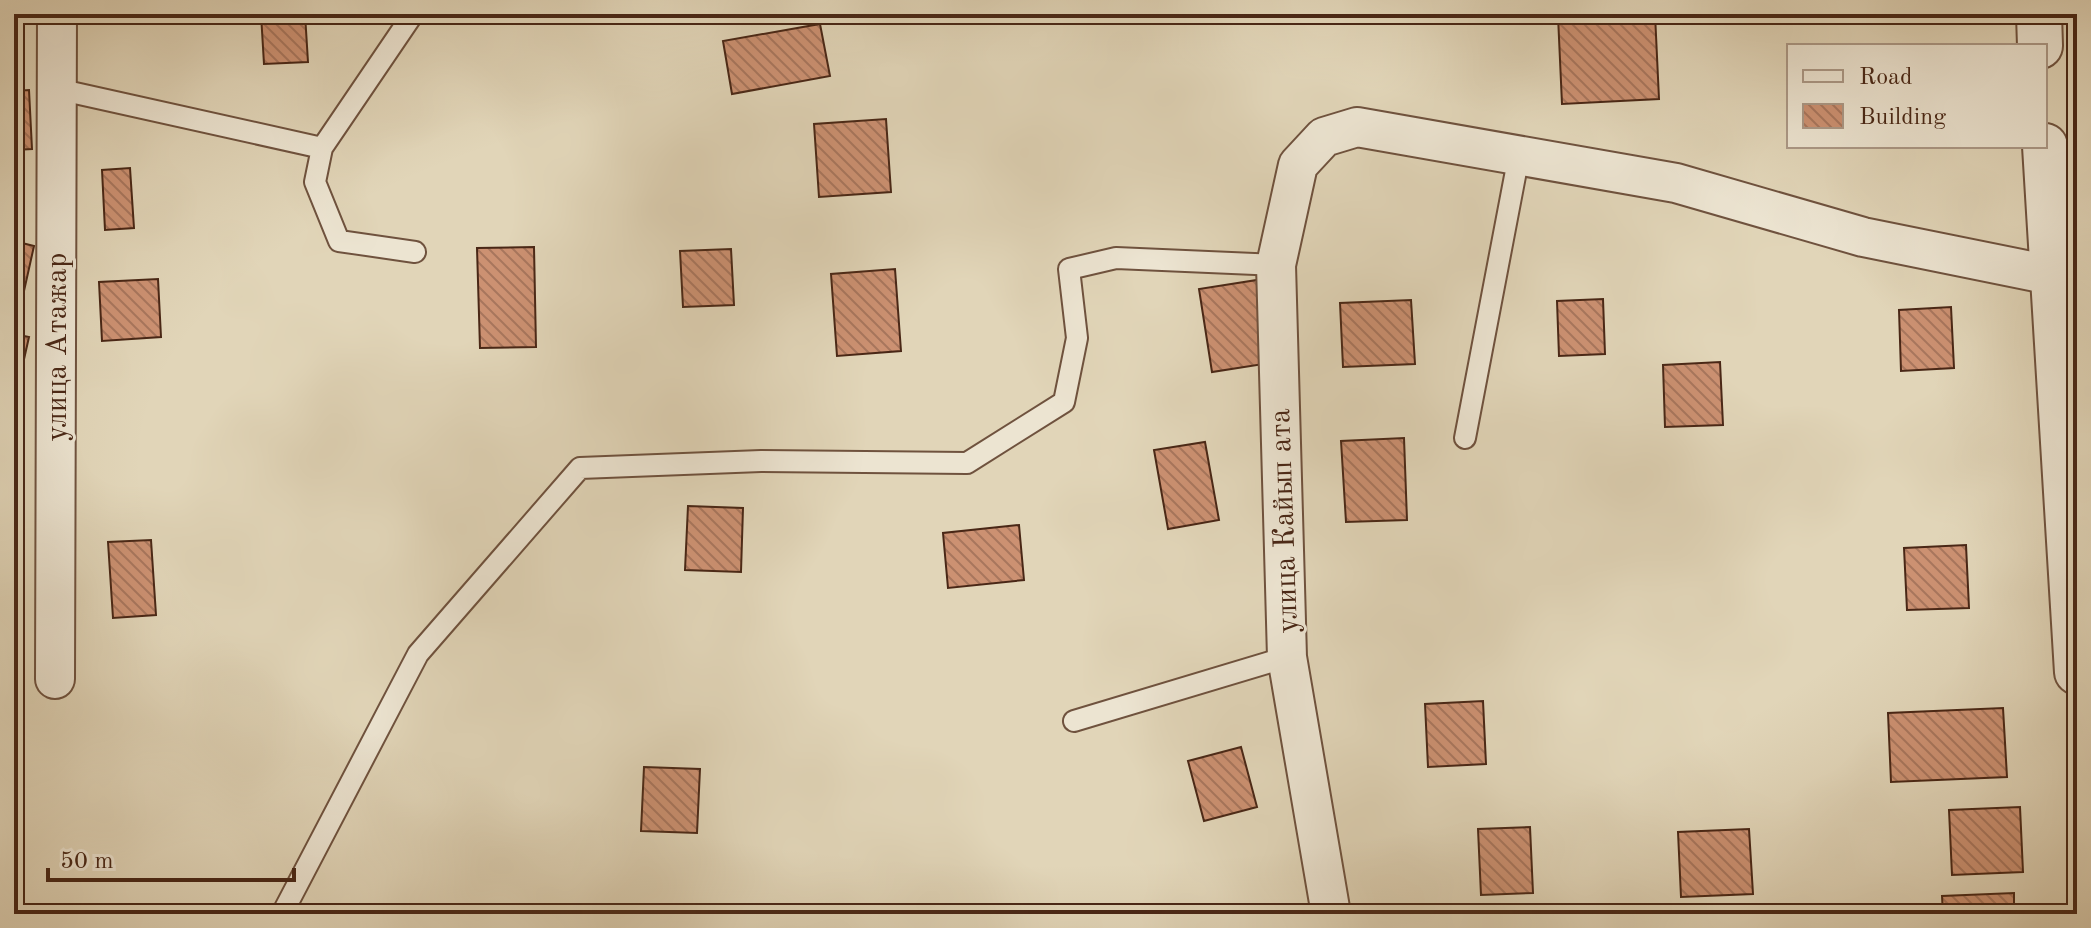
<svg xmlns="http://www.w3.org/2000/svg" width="2091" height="928" font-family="'Old Standard TT',serif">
<defs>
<pattern id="building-back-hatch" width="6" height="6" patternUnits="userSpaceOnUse" patternTransform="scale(2)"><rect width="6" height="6" fill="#cc9172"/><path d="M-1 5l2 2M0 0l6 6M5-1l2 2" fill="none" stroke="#a8765d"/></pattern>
</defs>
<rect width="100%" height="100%" fill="#e1d5b8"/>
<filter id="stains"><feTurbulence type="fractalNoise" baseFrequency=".0025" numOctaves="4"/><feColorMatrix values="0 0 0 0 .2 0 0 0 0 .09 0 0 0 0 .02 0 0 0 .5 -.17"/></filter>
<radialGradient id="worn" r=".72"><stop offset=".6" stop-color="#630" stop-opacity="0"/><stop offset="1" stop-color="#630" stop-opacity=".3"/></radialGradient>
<path fill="url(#building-back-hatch)" stroke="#492716" stroke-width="2" d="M 261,14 L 305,14 L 308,62 L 264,64 Z
M 1655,14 L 1659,99 L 1562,104 L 1558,16 Z
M 820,24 L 830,76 L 732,94 L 723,41 Z
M 29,90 L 32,149 L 14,150 L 14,91 Z
M 886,119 L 891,192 L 819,197 L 814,124 Z
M 130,168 L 134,228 L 105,230 L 102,170 Z
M 14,241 L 34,246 L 22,300 L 14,299 Z
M 534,247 L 536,347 L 480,348 L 477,248 Z
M 731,249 L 734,305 L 683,307 L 680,251 Z
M 895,269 L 901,351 L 837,356 L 831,274 Z
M 158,279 L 161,337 L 102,341 L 99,282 Z
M 1257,280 L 1270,363 L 1212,372 L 1199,289 Z
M 1603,299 L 1605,354 L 1559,356 L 1557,301 Z
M 1411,300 L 1415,364 L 1343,367 L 1340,303 Z
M 1951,307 L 1954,368 L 1901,371 L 1899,310 Z
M 14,334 L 29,337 L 18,386 L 14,385 Z
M 1720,362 L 1723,425 L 1665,427 L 1663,365 Z
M 1404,438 L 1407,520 L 1346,522 L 1341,441 Z
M 1205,442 L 1219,520 L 1168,529 L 1154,450 Z
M 688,506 L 743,508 L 741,572 L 685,570 Z
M 1019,525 L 1024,580 L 948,588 L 943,533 Z
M 151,540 L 156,615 L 113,618 L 108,542 Z
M 1966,545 L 1969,608 L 1907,610 L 1904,548 Z
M 1483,701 L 1486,764 L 1428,767 L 1425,704 Z
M 2003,708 L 2007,777 L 1891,782 L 1888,713 Z
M 1241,747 L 1257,807 L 1204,821 L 1188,761 Z
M 644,767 L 700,769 L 697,833 L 641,831 Z
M 2020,807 L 2023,872 L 1952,875 L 1949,810 Z
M 1530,827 L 1533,893 L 1481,895 L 1478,829 Z
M 1749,829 L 1753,894 L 1681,897 L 1678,832 Z
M 2014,893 L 2014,914 L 1943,914 L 1942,896 Z
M 1264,905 L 1266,914 L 1217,914 Z"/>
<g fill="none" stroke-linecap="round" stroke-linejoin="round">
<defs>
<path id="service" d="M 413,14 L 322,148 L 315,182 L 339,241 L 415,252
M 57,89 L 322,148
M 1465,438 L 1519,155
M 1074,721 L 1287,657
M 282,914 L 418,654 L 580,468 L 761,461 L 967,463 L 1064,402 L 1077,338 L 1069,269 L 1116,258 L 1276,265"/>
<path id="minor" d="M 55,679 L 57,14
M 1331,914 L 1287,657 L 1276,265 L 1298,165 L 1324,137 L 1357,127 L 1676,183 L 1863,237 L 2051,275 L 2077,275"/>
<path id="tertiary" d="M 2039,14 L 2040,46
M 2045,146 L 2077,672"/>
</defs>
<use href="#service" stroke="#6f523e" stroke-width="24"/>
<use href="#minor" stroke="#6f523e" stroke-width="42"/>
<use href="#tertiary" stroke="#6f523e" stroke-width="48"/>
<use href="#service" stroke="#ece4d1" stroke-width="20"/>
<use href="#minor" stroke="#ece4d1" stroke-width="38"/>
<use href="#tertiary" stroke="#ece4d1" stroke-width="44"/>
</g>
<g text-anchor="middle" stroke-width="6" stroke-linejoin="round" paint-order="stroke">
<g font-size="30" fill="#492716" stroke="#ece4d1">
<text transform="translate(56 347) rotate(-90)" y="10">улица Атажар</text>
<text transform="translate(1283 521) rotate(-92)" y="10">улица Кайып ата</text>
</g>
</g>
<rect width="2091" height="928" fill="none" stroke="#e1d5b8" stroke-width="48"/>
<rect x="16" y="16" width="2059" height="896" fill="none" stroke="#492716" stroke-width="4"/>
<rect x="24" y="24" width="2043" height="880" fill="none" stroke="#492716" stroke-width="2"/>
<rect x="1787" y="44" width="260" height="104" fill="#ece4d1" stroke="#ab9886" stroke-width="2"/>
<rect x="1803" y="70" width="40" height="12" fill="#ece4d1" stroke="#ab9886" stroke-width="2"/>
<text x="1859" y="84" font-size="24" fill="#492716">Road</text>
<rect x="1803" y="104" width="40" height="24" fill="url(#building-back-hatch)" stroke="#ab9886" stroke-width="2"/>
<text x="1859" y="124" font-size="24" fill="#492716">Building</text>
<path d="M48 868v12h246v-12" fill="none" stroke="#492716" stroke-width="4"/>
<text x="60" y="868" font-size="24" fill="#492716" stroke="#ece4d1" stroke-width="6" paint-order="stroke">50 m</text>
<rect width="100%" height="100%" filter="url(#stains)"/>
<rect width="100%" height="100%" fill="url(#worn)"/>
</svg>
